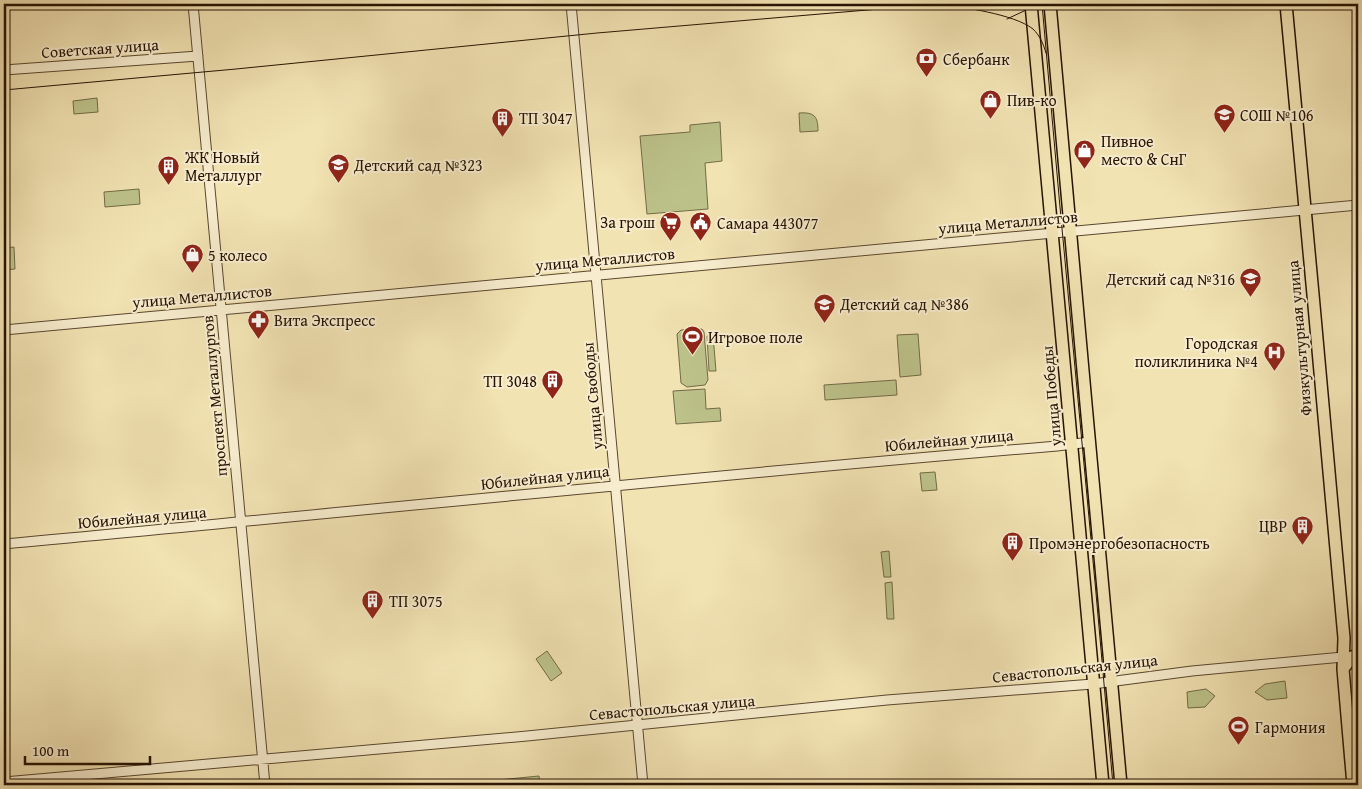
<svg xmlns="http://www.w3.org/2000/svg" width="1362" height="789" font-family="'Gentium Book Plus',serif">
<rect width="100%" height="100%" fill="#f2e3b3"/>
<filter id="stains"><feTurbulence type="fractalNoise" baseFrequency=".004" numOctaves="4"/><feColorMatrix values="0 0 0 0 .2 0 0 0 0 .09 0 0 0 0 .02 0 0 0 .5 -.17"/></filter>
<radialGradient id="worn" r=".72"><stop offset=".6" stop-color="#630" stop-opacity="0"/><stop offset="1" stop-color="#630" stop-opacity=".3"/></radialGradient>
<path fill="#bdc38b" stroke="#726b47" d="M 97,98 L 98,112 L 74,114 L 73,101 Z
M 799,113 C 814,112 818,116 818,131 L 800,132 Z
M 720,122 L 722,161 L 705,163 L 708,209 L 647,214 L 640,136 L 690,132 L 690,125 Z
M 139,189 L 140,204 L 105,207 L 104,192 Z
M 14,247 L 15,269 L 4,270 L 4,248 Z
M 699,329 L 702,329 L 704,332 L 708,380 L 705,385 L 687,387 L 681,383 L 677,334 L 681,330 Z
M 918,334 L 921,375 L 900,377 L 897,335 Z
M 713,335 L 716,371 L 709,371 L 707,336 Z
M 896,380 L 897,395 L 825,400 L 824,385 Z
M 705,389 L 706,409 L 720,408 L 721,421 L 676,424 L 673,391 Z
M 935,472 L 937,490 L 922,491 L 920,473 Z
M 889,551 L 891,577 L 884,577 L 881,552 Z
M 892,582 L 894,619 L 887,619 L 885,583 Z
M 547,651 L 562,673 L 551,681 L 536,659 Z
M 1285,681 L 1287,698 L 1267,700 L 1255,692 L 1265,684 Z
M 1206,689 L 1215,696 L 1205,707 L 1188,708 L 1187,692 Z
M 539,776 L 540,785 L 489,785 L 488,781 Z"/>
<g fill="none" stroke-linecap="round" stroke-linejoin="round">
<defs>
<path id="minor" d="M 193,4 L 265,785
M 571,4 L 643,785
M 4,70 L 198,56
M 4,330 L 1358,205
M 4,544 C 355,512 706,475 1057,446 L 1090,442
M 4,782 L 527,736 L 887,700 L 1093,684 L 1192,671 L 1343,657"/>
<path id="major" d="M 1031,4 L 1103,785
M 1050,4 C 1073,264 1097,525 1121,785
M 1286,4 C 1307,215 1324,427 1344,638 L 1343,669 L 1353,785
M 1343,669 L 1352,657 L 1358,655"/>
</defs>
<use href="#minor" stroke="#5a472f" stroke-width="11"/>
<use href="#major" stroke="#271303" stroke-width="14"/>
<use href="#minor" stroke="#f7edce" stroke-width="9"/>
<use href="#major" stroke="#f2e3b3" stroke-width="11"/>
<path stroke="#271303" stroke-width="1" d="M 1042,4 C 1064,264 1091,525 1113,785
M 1007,19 L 1024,11 L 1030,4
M 4,90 L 236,69 L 597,33 L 938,4 C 962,7 1014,14 1033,29 C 1040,36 1043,43 1046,53"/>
</g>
<defs>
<symbol id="bank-pin" viewBox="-11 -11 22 30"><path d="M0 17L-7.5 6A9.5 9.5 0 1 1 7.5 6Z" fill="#8f2418" stroke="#f7edce"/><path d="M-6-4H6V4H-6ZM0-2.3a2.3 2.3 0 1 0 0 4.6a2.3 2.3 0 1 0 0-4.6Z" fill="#fff"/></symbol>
<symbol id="shop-pin" viewBox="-11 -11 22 30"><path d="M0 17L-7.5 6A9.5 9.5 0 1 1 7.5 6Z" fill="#8f2418" stroke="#f7edce"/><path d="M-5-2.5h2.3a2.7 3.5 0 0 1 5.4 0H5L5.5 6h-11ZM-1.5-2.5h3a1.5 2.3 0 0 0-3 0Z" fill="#fff"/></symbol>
<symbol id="school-pin" viewBox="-11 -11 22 30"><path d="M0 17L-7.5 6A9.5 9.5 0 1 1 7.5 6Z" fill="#8f2418" stroke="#f7edce"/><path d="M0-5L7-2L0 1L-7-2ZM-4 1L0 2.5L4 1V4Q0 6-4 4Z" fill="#fff"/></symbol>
<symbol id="building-pin" viewBox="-11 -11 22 30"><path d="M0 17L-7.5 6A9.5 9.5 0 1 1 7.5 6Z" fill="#8f2418" stroke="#f7edce"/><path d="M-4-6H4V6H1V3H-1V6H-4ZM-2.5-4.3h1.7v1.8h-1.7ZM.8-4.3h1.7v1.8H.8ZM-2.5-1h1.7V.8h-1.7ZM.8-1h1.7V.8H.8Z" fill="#fff"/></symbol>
<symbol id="supermarket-pin" viewBox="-11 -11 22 30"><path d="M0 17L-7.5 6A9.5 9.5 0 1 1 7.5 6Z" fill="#8f2418" stroke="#f7edce"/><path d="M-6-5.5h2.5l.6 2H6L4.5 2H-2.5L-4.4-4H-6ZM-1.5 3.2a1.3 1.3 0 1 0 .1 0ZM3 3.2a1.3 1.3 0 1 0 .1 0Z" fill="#fff"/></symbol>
<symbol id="civic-pin" viewBox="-11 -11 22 30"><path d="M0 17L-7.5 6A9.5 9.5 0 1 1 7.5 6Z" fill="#8f2418" stroke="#f7edce"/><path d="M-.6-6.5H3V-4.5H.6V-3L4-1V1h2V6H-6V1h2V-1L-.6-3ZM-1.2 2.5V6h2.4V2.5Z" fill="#fff"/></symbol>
<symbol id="pharmacy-pin" viewBox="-11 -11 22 30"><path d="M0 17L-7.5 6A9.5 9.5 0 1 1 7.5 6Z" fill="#8f2418" stroke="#f7edce"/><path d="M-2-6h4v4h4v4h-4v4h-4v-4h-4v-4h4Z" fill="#fff"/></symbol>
<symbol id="stadium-pin" viewBox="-11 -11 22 30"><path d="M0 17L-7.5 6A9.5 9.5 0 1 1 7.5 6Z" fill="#8f2418" stroke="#f7edce"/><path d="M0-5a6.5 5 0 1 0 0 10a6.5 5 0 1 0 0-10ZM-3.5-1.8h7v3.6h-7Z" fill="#fff"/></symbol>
<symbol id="hospital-pin" viewBox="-11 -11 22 30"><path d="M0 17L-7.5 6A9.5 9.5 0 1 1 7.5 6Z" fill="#8f2418" stroke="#f7edce"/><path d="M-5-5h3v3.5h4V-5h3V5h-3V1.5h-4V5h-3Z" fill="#fff"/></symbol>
</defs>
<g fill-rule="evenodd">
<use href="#bank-pin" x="914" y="46" width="25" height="34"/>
<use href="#shop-pin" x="978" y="88" width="25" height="34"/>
<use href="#school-pin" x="1212" y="102" width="25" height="34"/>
<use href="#building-pin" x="490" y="106" width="25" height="34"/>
<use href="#shop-pin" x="1072" y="138" width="25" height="34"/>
<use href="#school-pin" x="326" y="152" width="25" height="34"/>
<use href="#building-pin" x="156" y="154" width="25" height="34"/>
<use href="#supermarket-pin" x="658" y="210" width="25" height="34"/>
<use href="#civic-pin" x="688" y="210" width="25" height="34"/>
<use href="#shop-pin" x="180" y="242" width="25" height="34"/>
<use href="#school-pin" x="1238" y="266" width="25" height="34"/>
<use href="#school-pin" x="812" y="292" width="25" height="34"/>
<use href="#pharmacy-pin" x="246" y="308" width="25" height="34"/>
<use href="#stadium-pin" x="680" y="324" width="25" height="34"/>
<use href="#hospital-pin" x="1262" y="340" width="25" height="34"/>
<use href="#building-pin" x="540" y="368" width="25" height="34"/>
<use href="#building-pin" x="1290" y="514" width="25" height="34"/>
<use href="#building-pin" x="1000" y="530" width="25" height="34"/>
<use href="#building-pin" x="360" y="588" width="25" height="34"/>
<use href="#stadium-pin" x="1226" y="714" width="25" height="34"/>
</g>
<g text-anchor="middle" stroke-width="4" stroke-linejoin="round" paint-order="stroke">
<g font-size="16" fill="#271303" stroke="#f7edce">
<text transform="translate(100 48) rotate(-4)" y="6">Советская улица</text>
<text transform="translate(1008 222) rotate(-5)" y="6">улица Металлистов</text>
<text transform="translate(605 259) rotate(-5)" y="6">улица Металлистов</text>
<text transform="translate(202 296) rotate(-5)" y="6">улица Металлистов</text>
<text transform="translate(1299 338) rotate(-95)" y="6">Физкультурная улица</text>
<text transform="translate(214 396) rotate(-95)" y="6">проспект Металлургов</text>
<text transform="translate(592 396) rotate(-95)" y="6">улица Свободы</text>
<text transform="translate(1051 396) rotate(-95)" y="6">улица Победы</text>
<text transform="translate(949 440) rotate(-5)" y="6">Юбилейная улица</text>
<text transform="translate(545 477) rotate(-6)" y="6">Юбилейная улица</text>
<text transform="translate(142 517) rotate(-5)" y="6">Юбилейная улица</text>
<text transform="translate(1075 668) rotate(-6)" y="6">Севастопольская улица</text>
<text transform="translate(672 707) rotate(-5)" y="6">Севастопольская улица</text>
</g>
<g font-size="16" fill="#271303" stroke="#f7edce" text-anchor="start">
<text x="943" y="65">Сбербанк</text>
<text x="1007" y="106">Пив-ко</text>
<text x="1240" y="121">СОШ №106</text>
<text x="519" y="124">ТП 3047</text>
<text x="1101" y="147">Пивное<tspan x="1101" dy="18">место &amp; СнГ</tspan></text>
<text x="185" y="163">ЖК Новый<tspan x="185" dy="18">Металлург</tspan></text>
<text x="354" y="171">Детский сад №323</text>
<text x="655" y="228" text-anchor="end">За грош</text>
<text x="717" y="229">Самара 443077</text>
<text x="208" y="261">5 колесо</text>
<text x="1235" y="285" text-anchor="end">Детский сад №316</text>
<text x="840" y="310">Детский сад №386</text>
<text x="274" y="326">Вита Экспресс</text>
<text x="708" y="343">Игровое поле</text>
<text x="1258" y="349" text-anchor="end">Городская<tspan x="1258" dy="18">поликлиника №4</tspan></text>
<text x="537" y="387" text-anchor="end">ТП 3048</text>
<text x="1287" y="532" text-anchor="end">ЦВР</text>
<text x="1029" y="549">Промэнергобезопасность</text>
<text x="389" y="607">ТП 3075</text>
<text x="1255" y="733">Гармония</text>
</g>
</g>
<rect width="1362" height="789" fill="none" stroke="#f2e3b3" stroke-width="20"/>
<rect x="5" y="5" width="1352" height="779" fill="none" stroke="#271303" stroke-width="2.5"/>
<rect x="10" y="10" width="1342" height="769" fill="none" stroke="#271303"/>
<path d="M25 756v8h125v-8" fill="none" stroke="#271303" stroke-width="2.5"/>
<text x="32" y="756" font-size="15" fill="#271303" stroke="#f7edce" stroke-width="4" paint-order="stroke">100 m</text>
<rect width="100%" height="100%" filter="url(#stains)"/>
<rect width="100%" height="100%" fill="url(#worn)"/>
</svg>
